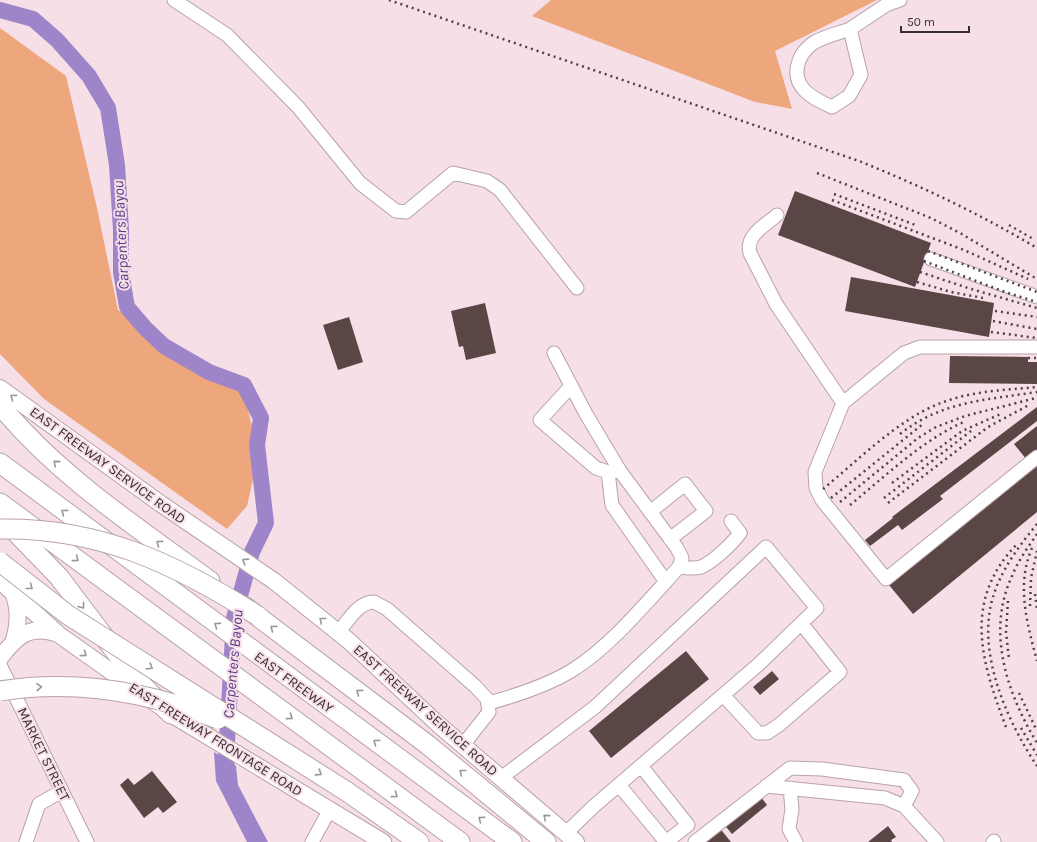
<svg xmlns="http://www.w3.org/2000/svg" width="1037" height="842" font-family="Karla,sans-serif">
<rect width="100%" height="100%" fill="#f6dfe7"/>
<path fill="#eea67d" d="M 551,0 L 877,0 L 775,51 L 792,109 L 755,102 L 532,16 Z
M 0,28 L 66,76 L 97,208 L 118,310 L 199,373 L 243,391 L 259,453 L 247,506 L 227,529 L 44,399 L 0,354 Z"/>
<path fill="#9e85c9" d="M 214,752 L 236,766 L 238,785 L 268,842 L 247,842 L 216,781 Z"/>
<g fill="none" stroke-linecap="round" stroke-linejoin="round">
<path stroke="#9e85c9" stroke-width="16" d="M 0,10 L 33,19 L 57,40 L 89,76 L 108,108 L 117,165 L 121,230 L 121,272 L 127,307 L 145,328 L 164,346 L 209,372 L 244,385 L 261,418 L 257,445 L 266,523 L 252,552 L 234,618 L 226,759 L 228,782"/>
</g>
<path fill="#5a4645" d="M 795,191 L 931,243 L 915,287 L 778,235 Z
M 851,277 L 994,303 L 989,337 L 845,311 Z
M 485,303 L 496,353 L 466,360 L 463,346 L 459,347 L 451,311 Z
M 349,317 L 363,362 L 338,370 L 323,325 Z
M 950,356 L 1028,357 L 1028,362 L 1037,362 L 1037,384 L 949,383 Z
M 1037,407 L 1037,421 L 940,496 L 943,499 L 902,530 L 898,525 L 870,546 L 865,540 L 893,518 L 892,517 Z
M 1037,426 L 1037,452 L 1027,460 L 1014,444 Z
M 1037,463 L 1037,512 L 913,614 L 889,585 Z
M 686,651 L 709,679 L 611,758 L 589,731 Z
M 772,671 L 779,679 L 760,695 L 753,687 Z
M 152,771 L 177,802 L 163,813 L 158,807 L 144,818 L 120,785 L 128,778 L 134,785 Z
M 758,793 L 767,805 L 732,834 L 722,822 Z
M 718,826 L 731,842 L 707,842 L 703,838 Z
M 888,826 L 896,837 L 891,840 L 892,842 L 868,842 Z"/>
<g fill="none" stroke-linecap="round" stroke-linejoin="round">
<defs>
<path id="minor" d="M 174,0 L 227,35 L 298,107 L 360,183 L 396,211 L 406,212 L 453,173 L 487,181 L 500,190 L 577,288
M 850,29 L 861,75 L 849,96 L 832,107 C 811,98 790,86 799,61 C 801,54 809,45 815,42 C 826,36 839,33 850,29 Z
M 850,29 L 886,5 L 900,0
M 777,215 C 766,225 745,235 750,253 L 776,304 L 843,403
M 931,259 L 1037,297
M 1037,347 L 920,347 L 904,353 L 843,403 L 815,472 L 816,488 L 822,500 L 886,579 L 1037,457
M 571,386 L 540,420 L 596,468 L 608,472 L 620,471
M 608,472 L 612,505 L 666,582
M 650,512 L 685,484 L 706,511 L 670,539
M 679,567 C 686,568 694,569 701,567 C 713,562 732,544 740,533 L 731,521
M 338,633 C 348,621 358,602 374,602 L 387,609 L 475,686 L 487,699 L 489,712 L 463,745
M 0,665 L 87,842
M 723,695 L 758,733 L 767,733 L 779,725 L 840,672 L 801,623
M 489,703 C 518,695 546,686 571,671 C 610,647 648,601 679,567 L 682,558 L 677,548 L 620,471 L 586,414 L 554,353
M 501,778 L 595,707 L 766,547 L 817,608 L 759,664 L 593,807 L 565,834
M 619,785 L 666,842 L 688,825 L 641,766
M 766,786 L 885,798 L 904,806 L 937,842
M 790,788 L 792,809 L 789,829 L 796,842
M 26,842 L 39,804 L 62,791
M 312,842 L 330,809
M 695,842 L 790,768 L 822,769 L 904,780 L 912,791 L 904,806
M 993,842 L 994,841"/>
<path id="major" d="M 0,388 L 161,504 L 274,581 L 349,641 L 439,725 L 576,842
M 0,581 L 58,634 L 171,714 L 383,842
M 13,592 C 19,609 19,622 14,640
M 0,658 C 17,636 29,624 58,634"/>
<path id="highway" d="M 0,405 C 58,476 137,527 210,581
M 0,463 L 512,842
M 0,503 L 460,842
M 5,521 L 59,577 L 136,679 L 171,714
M 244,606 L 428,745 L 546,842
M 346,791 L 419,842"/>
</defs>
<use href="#minor" stroke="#b8a2a9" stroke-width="15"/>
<use href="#major" stroke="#b8a2a9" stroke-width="18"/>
<use href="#highway" stroke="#b8a2a9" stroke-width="21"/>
<use href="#minor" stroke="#fff" stroke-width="13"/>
<use href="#major" stroke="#fff" stroke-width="16"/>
<use href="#highway" stroke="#fff" stroke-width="19"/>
<path stroke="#4d4246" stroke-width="2.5" stroke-dasharray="2 4" stroke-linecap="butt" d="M 389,0 L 859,161 C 921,186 980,214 1037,248
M 817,173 L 931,218 L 960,233 L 1037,279
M 834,194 L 918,226
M 832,200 L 964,250 L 1028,279
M 1009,225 L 1035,240
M 928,251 L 1037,292
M 924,261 L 1005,292 L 1037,302
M 920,272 L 971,289 L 1037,308
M 917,282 L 951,292 L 983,298
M 995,311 L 1037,317
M 993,321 L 1037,329
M 991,332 L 1037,338
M 1028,358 L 1037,358
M 900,434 C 942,401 986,400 1037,392
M 892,483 L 962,431 L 1003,413
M 823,489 C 857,461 900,418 941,403 C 971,391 1005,390 1037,387
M 831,498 L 923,424
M 884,498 L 971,431
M 840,502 L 918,438 L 936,427 L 965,416 L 1036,398
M 888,503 L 988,427 L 1029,405
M 850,505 C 887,475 922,440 966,421
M 1037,524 C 1019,546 1001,570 993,597 C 976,652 1007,721 1037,766
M 1037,534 C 1028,547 1018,561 1012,576 C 986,632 1007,693 1037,743
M 1032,548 C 1016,585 1027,623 1037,661
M 1035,594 L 1037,610
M 1008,601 L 1006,632 L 1009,659
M 1030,606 L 1031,578 L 1037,551
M 1019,693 L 1037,731
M 1006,727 C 981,661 962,600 1018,543
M 1021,728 L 1037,755"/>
<defs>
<path id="highway-bridge" d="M 0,529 C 99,527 176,564 258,616
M 0,562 L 68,615 L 346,791
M 0,691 C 74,679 149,692 218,719"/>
</defs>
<use href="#highway-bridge" stroke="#b8a2a9" stroke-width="21" stroke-linecap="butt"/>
<use href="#highway-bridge" stroke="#fff" stroke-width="19"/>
</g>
<defs><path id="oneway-chevron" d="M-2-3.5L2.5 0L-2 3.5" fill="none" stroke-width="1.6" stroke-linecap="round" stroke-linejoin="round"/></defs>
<g stroke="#9b9698">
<use href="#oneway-chevron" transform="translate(13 397) rotate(-144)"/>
<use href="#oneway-chevron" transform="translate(56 463) rotate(-139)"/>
<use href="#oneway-chevron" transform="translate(64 512) rotate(-143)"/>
<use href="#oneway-chevron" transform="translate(159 543) rotate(-143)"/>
<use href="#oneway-chevron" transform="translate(76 559) rotate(37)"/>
<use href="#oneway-chevron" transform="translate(245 561) rotate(-147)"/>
<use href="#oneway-chevron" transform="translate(30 587) rotate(38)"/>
<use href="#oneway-chevron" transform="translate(82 606) rotate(53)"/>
<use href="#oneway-chevron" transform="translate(322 620) rotate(-141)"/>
<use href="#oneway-chevron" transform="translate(217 625) rotate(-144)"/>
<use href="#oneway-chevron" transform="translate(273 628) rotate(-143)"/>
<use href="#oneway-chevron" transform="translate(84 654) rotate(36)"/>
<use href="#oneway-chevron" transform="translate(150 667) rotate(32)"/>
<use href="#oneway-chevron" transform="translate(39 687) rotate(-3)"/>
<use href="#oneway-chevron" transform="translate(359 692) rotate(-143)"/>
<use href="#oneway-chevron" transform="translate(290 717) rotate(36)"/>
<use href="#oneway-chevron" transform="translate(376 742) rotate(-144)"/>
<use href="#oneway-chevron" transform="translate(462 772) rotate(-141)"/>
<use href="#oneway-chevron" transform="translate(319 773) rotate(33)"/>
<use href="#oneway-chevron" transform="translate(395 795) rotate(36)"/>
<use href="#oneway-chevron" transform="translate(546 817) rotate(-139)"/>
<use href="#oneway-chevron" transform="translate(481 819) rotate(-144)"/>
</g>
<g text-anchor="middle" stroke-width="4" stroke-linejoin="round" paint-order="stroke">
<g font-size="14" fill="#372e31" stroke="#f6dfe7">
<text transform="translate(108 465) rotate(36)" y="5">EAST FREEWAY SERVICE ROAD</text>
<text transform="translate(294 682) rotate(36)" y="5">EAST FREEWAY</text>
<text transform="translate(426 710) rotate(42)" y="5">EAST FREEWAY SERVICE ROAD</text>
<text transform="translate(216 739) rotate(32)" y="5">EAST FREEWAY FRONTAGE ROAD</text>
<text transform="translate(44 754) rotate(64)" y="5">MARKET STREET</text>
</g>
<g font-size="15" font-style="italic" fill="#5b388a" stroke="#f6dfe7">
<text transform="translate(121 235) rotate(-93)" y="5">Carpenters Bayou</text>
<text transform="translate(233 664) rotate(-85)" y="5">Carpenters Bayou</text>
</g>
</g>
<path d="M901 26v6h68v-6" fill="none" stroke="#372e31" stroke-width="2"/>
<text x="907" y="26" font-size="12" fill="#372e31" stroke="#f6dfe7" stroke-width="3" paint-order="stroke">50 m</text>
</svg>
